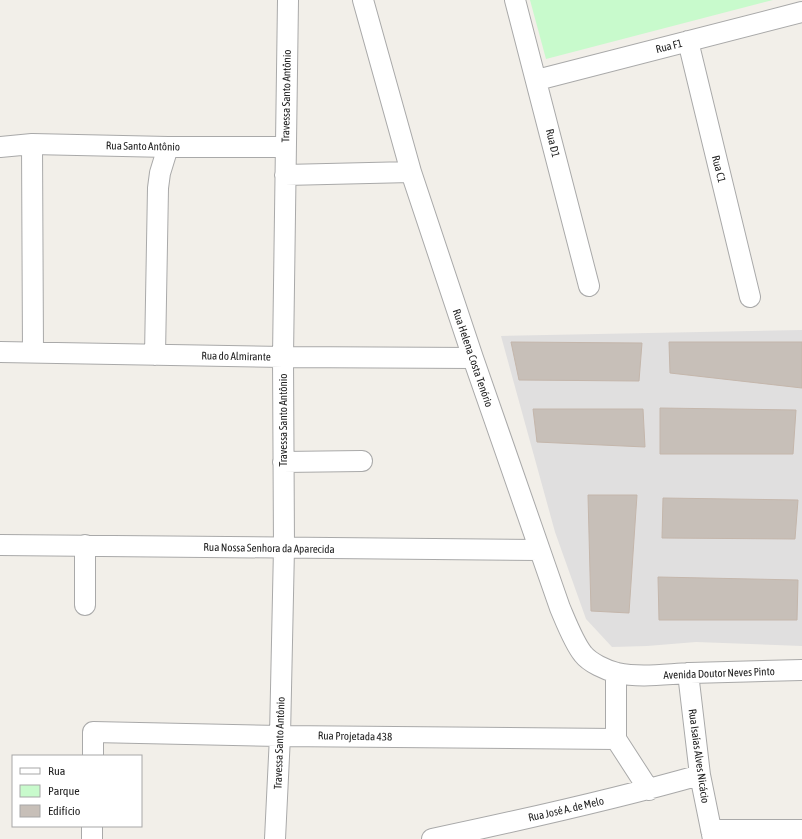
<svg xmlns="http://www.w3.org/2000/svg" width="802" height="839" font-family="'Asap Condensed',sans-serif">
<rect width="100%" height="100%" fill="#f2efe9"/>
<path fill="#e0dfdf" d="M 802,330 L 802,646 L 696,642 L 647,646 L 612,647 L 586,619 L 555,532 L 501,336 Z"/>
<path fill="#c8facc" d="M 530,0 L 773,0 L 546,59 Z"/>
<path fill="#c7bfb8" stroke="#c4b6ab" d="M 511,342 L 642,343 L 639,381 L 519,380 Z
M 669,342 L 802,342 L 802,388 L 670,373 Z
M 660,408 L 796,410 L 793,454 L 660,454 Z
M 533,409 L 643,409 L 645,447 L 537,442 Z
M 588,495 L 637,495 L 629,613 L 591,611 Z
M 663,498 L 798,500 L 795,539 L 662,538 Z
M 658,577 L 798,580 L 797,620 L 659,620 Z"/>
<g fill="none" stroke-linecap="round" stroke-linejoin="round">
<defs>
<path id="minor" d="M 363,0 L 411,172 L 473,358 L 560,608 C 566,622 574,643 583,654 C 590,663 606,670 617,673 C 641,678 666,674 690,673 C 727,672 765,671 802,670
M 515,0 L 589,286
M 688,41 L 750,297
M 537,80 L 802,12
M 32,144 L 33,352
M 0,147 L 32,144 L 168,147 L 285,147
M 285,175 L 411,172
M 0,352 L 283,357 L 473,358
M 155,355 L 158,188 L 160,173 L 168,147
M 283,462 L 362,461
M 0,545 L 539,550
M 85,605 L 85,545
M 616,673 L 616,739 L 649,790
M 688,673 L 700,775 L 713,839
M 93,756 L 93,732 L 280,736 L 616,739
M 711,830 L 802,830
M 92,839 L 92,826
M 275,839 L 280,736 L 284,548 L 283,357 L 288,0
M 432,839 C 522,820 612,800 700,775"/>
</defs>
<use href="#minor" stroke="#a9a9a9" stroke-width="22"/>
<use href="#minor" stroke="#fff" stroke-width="20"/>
</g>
<g text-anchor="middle" stroke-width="3" stroke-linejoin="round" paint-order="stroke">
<g font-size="11" fill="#222" stroke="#fff">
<text transform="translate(669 46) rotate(-14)" y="4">Rua F1</text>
<text transform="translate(286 96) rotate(-89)" y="4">Travessa Santo Antônio</text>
<text transform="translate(553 143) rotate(76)" y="4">Rua D1</text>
<text transform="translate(143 146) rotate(1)" y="4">Rua Santo Antônio</text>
<text transform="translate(719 169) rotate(76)" y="4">Rua C1</text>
<text transform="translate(236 356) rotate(1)" y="4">Rua do Almirante</text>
<text transform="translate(473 358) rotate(71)" y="4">Rua Helena Costa Tenório</text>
<text transform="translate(283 420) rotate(-90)" y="4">Travessa Santo Antônio</text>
<text transform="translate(269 548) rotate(1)" y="4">Rua Nossa Senhora da Aparecida</text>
<text transform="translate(719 673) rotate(-2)" y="4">Avenida Doutor Neves Pinto</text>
<text transform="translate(355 736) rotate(1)" y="4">Rua Projetada 438</text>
<text transform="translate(279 743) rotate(-88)" y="4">Travessa Santo Antônio</text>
<text transform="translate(699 756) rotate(82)" y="4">Rua Isaías Alves Nicácio</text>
<text transform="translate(566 809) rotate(-13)" y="4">Rua José A. de Melo</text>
</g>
</g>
<rect x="12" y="755" width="130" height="72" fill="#ffffff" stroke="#a7a7a7"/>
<rect x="20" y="768" width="20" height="6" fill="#ffffff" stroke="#a7a7a7"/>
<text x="48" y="775" font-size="12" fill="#222222">Rua</text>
<rect x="20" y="785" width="20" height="12" fill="#c8facc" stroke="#a7a7a7"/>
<text x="48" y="795" font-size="12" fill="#222222">Parque</text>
<rect x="20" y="805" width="20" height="12" fill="#c7bfb8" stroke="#a7a7a7"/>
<text x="48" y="815" font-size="12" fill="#222222">Edifício</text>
</svg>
